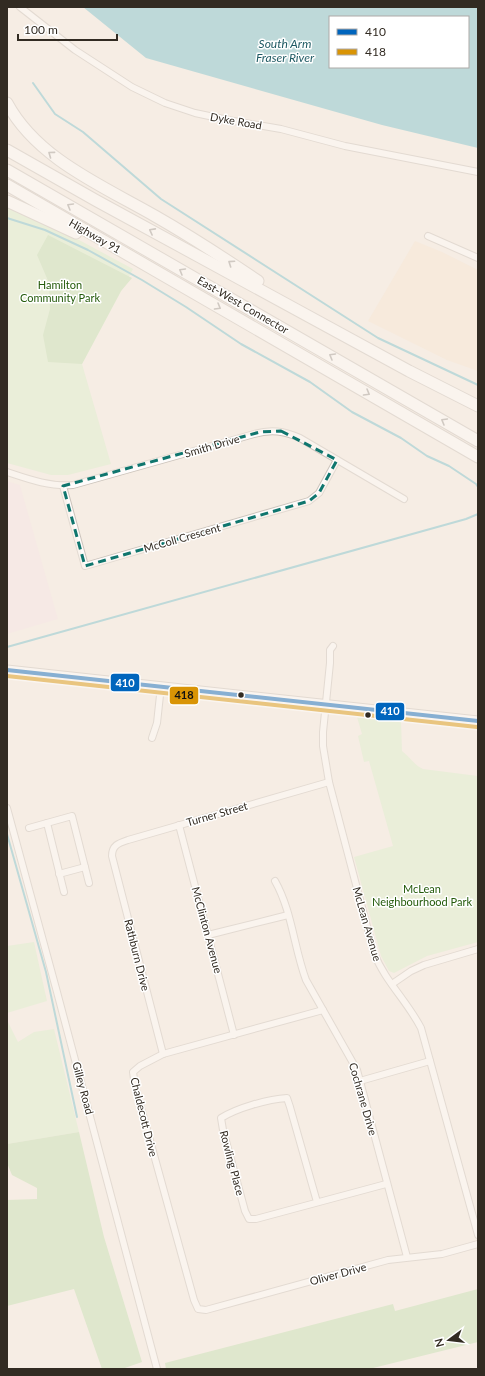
<svg xmlns="http://www.w3.org/2000/svg" width="485" height="1376" font-family="Lato,sans-serif">
<style>
.commercial{fill:#f7e5e6}
.built{fill:#f8e6d3}
.green{fill:#dcefcd}
.forest{fill:#c3e0b1}
.water{fill:#7bc2cc;fill-rule:evenodd}
.lines{fill:none;stroke-linecap:round;stroke-linejoin:round}
.stream{stroke:#7bc2cc;stroke-width:2}
.street-casing{stroke:#ccc4bc;stroke-width:8}
.secondary-casing{stroke:#ccc4bc;stroke-width:11}
.highway-casing{stroke:#ccc4bc;stroke-width:13}
.street{stroke:#fefcfb;stroke-width:6}
.secondary{stroke:#fefcfb;stroke-width:9}
.highway{stroke:#fefcfb;stroke-width:11}
.bus-1-casing{stroke:#fff;stroke-width:7}
.bus-2-casing{stroke:#fff;stroke-width:7}
.bus-1{stroke:#0065bd;stroke-width:4}
.bus-2{stroke:#d99405;stroke-width:4}
.oneway{stroke:#a29e99}
.marked{fill:none;stroke:#0f766e;stroke-width:3;stroke-dasharray:8 5;stroke-linejoin:round}
.bus-dot{fill:#322b22;stroke:#fff;stroke-width:1.5}
.labels{text-anchor:middle;stroke-width:3;stroke-linejoin:round;paint-order:stroke}
.street-label{font-size:11px;fill:#322b22;stroke:#fff}
.park-label{font-size:11px;fill:#235a0a;stroke:#fff}
.water-label{font-size:12px;font-style:italic;fill:#1f5a63;stroke:#fff}
.line-badge{stroke:#fff;stroke-width:1.5}
.badge-label{font-size:11px;text-anchor:middle;font-weight:bold;fill:#fff}
.pale-badge-label{font-size:11px;text-anchor:middle;font-weight:bold;fill:#111}
</style>
<rect width="100%" height="100%" fill="#f6ede4"/>
<polygon class="commercial" points="7,481 20,485 58,619 7,634"/>
<polygon class="built" points="415,241 442,252 478,270 478,371 447,360 368,321"/>
<g class="green">
<polygon points="7,205 53,226 133,269 82,364 111,464 68,475 51,475 7,463"/>
<path d="M357 717 373 719 376 717 401 721 402 751C410 757 414 765 423 769L478 776V942L427 956 394 973 389 971 381 956 354 857 393 846 369 761 364 762 358 736 362 734Z"/>
<polygon points="34,942 47,1001 7,1013 7,946"/>
<polygon points="7,1020 18,1042 34,1032 54,1029 79,1132 7,1144"/>
</g>
<g class="forest">
<polygon points="48,235 132,278 121,291 82,364 48,362 43,335 50,309 49,283 37,255"/>
<polygon points="79,1132 104,1237 142,1362 122,1369 102,1369 74,1289 7,1306 7,1200 37,1199 37,1188 12,1175 7,1163 7,1144"/>
<polygon points="478,1289 478,1342 369,1369 166,1369 165,1363 393,1304 395,1311"/>
</g>
<path class="water" d="M83 7H478V148L382 125 146 58ZM330 17H468V67H330Z"/>
<g class="lines">
<g class="stream">
<polyline points="33,83 55,114 83,132 161,199 378,338 478,385"/>
<polyline points="7,218 45,230 88,250 142,280 186,307 241,344 310,382 352,412 401,438 427,456 449,466 476,484 478,487"/>
<polyline points="7,647 466,519 478,514"/>
<polyline points="7,834 46,972 77,1117"/>
</g>
<g class="street-casing">
<g id="street">
<polyline points="20,7 75,50 132,87 165,103 195,113 228,120 281,129 345,146 478,172"/>
<polyline points="428,236 478,258"/>
<path d="M7 472C28 479 50 487 73 485L254 434C271 429 284 431 300 438L404 499"/>
<polyline points="63,486 85,566 309,501 319,493 337,460"/>
<path d="M333 646 330 650V663L323 732V746L329 782 374 953C385 981 407 1001 421 1028L478 1235"/>
<polyline points="152,738 157,723 161,686"/>
<polyline points="7,808 57,992 157,1369"/>
<polyline points="47,823 64,892"/>
<polyline points="179,825 234,1035"/>
<polyline points="29,828 72,816 89,883"/>
<polyline points="59,874 85,867"/>
<path d="M275 881C292 911 294 948 306 980L357 1070 407 1257"/>
<polyline points="208,935 288,915"/>
<polyline points="392,984 411,971 424,965 478,949"/>
<polyline points="323,1010 163,1054 140,1066 133,1072 135,1086 194,1300 198,1309 206,1310 388,1260 442,1254 478,1244"/>
<path d="M163 1054 112 856C112 845 119 843 128 840L329 782"/>
<polyline points="360,1081 430,1061"/>
<path d="M317 1202 290 1107 287 1098C268 1099 237 1108 221 1118L223 1130 245 1211 249 1219H256L386 1184"/>
</g>
</g>
<g class="secondary-casing">
<polyline id="secondary" points="7,670 478,721"/>
</g>
<g class="highway-casing">
<g id="highway">
<path d="M7 103C37 159 103 186 155 216 190 236 224 258 258 281"/>
<polyline points="7,150 97,201 409,371 478,406"/>
<polyline points="7,170 478,441"/>
<polyline points="7,185 478,457"/>
<polyline points="7,201 76,233"/>
</g>
</g>
<use href="#street" class="street"/>
<use href="#secondary" class="secondary"/>
<use href="#highway" class="highway"/>
<g class="bus-1-casing">
<polyline id="bus-1" points="7,670 478,721"/>
</g>
<g class="bus-2-casing">
<polyline id="bus-2" points="7,676 477,727"/>
</g>
<use href="#bus-1" class="bus-1"/>
<use href="#bus-2" class="bus-2"/>
</g>
<defs><path id="oneway-chevron" d="M-2-3.5L2.5 0L-2 3.5" fill="none" stroke-width="1.6" stroke-linecap="round" stroke-linejoin="round"/></defs>
<g class="oneway">
<use href="#oneway-chevron" transform="translate(51 154) rotate(-144)"/>
<use href="#oneway-chevron" transform="translate(70 206) rotate(-150)"/>
<use href="#oneway-chevron" transform="translate(152 231) rotate(-152)"/>
<use href="#oneway-chevron" transform="translate(231 263) rotate(-146)"/>
<use href="#oneway-chevron" transform="translate(182 271) rotate(-150)"/>
<use href="#oneway-chevron" transform="translate(218 307) rotate(30)"/>
<use href="#oneway-chevron" transform="translate(332 356) rotate(-150)"/>
<use href="#oneway-chevron" transform="translate(367 393) rotate(30)"/>
<use href="#oneway-chevron" transform="translate(444 421) rotate(-150)"/>
</g>
<path d="M0 0H485V1376H0ZM281 431 337 460 319 493 309 501 85 566 63 486 260 432Z" fill="#f6ede4" fill-opacity=".55" fill-rule="evenodd"/>
<path class="marked" d="M281 431 337 460 319 493 309 501 85 566 63 486 260 432Z"/>
<g class="bus-dot">
<circle cx="241" cy="695" r="3.5"/>
<circle cx="368" cy="715" r="3.5"/>
</g>
<g class="labels">
<g class="street-label">
<text transform="translate(236 121) rotate(10)" y="4">Dyke Road</text>
<text transform="translate(95 236) rotate(30)" y="4">Highway 91</text>
<text transform="translate(243 305) rotate(30)" y="4">East-West Connector</text>
<text transform="translate(212 446) rotate(-16)" y="4">Smith Drive</text>
<text transform="translate(182 538) rotate(-16)" y="4">McColl Crescent</text>
<text transform="translate(217 814) rotate(-16)" y="4">Turner Street</text>
<text transform="translate(367 924) rotate(74)" y="4">McLean Avenue</text>
<text transform="translate(207 930) rotate(75)" y="4">McClinton Avenue</text>
<text transform="translate(137 955) rotate(76)" y="4">Rathburn Drive</text>
<text transform="translate(83 1088) rotate(75)" y="4">Gilley Road</text>
<text transform="translate(363 1099) rotate(74)" y="4">Cochrane Drive</text>
<text transform="translate(144 1117) rotate(76)" y="4">Chaldecott Drive</text>
<text transform="translate(232 1163) rotate(75)" y="4">Rowling Place</text>
<text transform="translate(338 1274) rotate(-15)" y="4">Oliver Drive</text>
</g>
<g class="park-label">
<text x="60" y="289">Hamilton<tspan x="60" dy="13">Community Park</tspan></text>
<text x="422" y="893">McLean<tspan x="422" dy="13">Neighbourhood Park</tspan></text>
</g>
<g class="water-label">
<text x="285" y="48">South Arm<tspan x="285" dy="14">Fraser River</tspan></text>
</g>
</g>
<g class="line-badge">
<rect x="110" y="673" width="30" height="19" rx="4" fill="#0065bd"/>
<rect x="169" y="686" width="30" height="19" rx="4" fill="#d99405"/>
<rect x="375" y="702" width="30" height="19" rx="4" fill="#0065bd"/>
</g>
<g class="badge-label">
<text x="125" y="687">410</text>
<text x="390" y="715">410</text>
</g>
<g class="pale-badge-label">
<text x="184" y="699">418</text>
</g>
<rect width="485" height="1376" fill="none" stroke="#322b22" stroke-width="16"/>
<rect x="329" y="16" width="140" height="52" fill="#ffffff" stroke="#adaaa7"/>
<rect x="337" y="29" width="20" height="6" fill="#0065bd" stroke="#adaaa7"/>
<text x="365" y="36" font-size="12" fill="#322b22">410</text>
<rect x="337" y="49" width="20" height="6" fill="#d99405" stroke="#adaaa7"/>
<text x="365" y="56" font-size="12" fill="#322b22">418</text>
<g transform="translate(449 1340) rotate(255)" stroke="#ffffff" stroke-width="3" paint-order="stroke">
<path d="M0-3L7 15L0 10L-7 15Z" fill="#322b22"/>
<text y="-6" font-size="11" font-weight="bold" text-anchor="middle" fill="#322b22">N</text>
</g>
<path d="M18 34v6h99v-6" fill="none" stroke="#322b22" stroke-width="2"/>
<text x="24" y="34" font-size="12" fill="#322b22" stroke="#ffffff" stroke-width="3" paint-order="stroke">100 m</text>
</svg>
